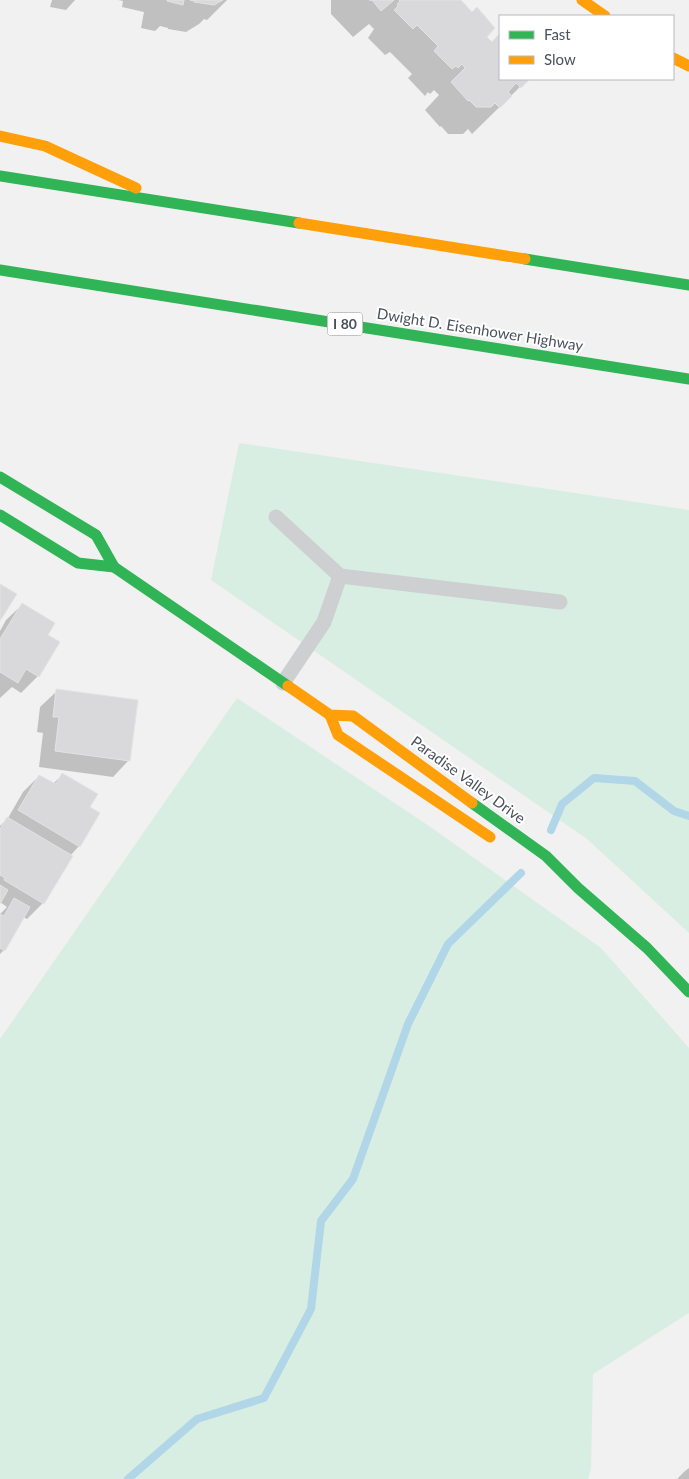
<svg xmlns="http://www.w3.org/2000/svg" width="689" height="1479" font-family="Lato,sans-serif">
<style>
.green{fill:#d8eee3}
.shadow{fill:#0003}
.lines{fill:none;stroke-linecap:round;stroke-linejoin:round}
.stream{stroke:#b0d6e8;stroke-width:8}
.building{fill:#d9d9db;stroke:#e3e3e4}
.lane{stroke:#cdcfd1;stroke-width:15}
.fast{stroke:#30b455;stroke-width:11}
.slow{stroke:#ff9f0a;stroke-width:11}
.labels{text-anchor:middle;stroke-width:4;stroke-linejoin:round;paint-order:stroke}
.shield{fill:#fff;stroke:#80858d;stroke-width:1}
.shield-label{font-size:14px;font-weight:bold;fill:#4a515c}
.street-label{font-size:15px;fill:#4a515c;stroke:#fff}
</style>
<rect width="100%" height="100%" fill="#f1f1f1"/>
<g class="green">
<polygon points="239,443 689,510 689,933 587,839 211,580"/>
<polygon points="237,698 432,828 601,948 689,1048 689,1313 593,1374 591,1469 588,1479 0,1479 0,1039"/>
</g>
<g class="shadow">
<polygon points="50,0 75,0 66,10 50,7 52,0"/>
<polygon points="118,0 227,0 207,20 204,19 199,24 186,32 168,29 168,28 160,26 155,31 141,28 144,12 122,7 123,1"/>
<polygon points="331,0 459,0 491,43 500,34 500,79 528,79 472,134 468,129 463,134 448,134 441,126 440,127 425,110 439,95 434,90 430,94 428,92 425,96 408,78 412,74 390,52 385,55 368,38 374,29 369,24 353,37 331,14"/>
<polygon points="23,604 47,635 59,643 38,676 21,693 12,687 0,698 0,631 6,620"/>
<polygon points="57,691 129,760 113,777 39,767 43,733 37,732 40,707"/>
<polygon points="63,774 88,808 79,846 70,856 43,903 27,919 23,917 4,950 0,954 0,914 7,907 0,902 0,826 8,818 23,792 39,776 53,784"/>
<polygon points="689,1468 689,1479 677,1479 685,1471"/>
</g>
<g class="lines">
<g class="stream">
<polyline points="551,830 562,804 594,778 635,781 674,811 689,816"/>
<polyline points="128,1479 197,1419 264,1398 311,1309 321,1221 353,1179 408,1024 448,944 521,873"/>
</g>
</g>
<g class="building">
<polygon points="167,0 184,0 183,5 167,1"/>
<polygon points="190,0 223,0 214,5 194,2 194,1"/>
<polygon points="369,0 394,0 381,11 372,0"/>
<polygon points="399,0 461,0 472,12 477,7 495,28 487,37 492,42 500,33 500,79 530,79 521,88 516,83 508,92 512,96 500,108 495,103 491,107 476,107 469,100 468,101 451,82 465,68 462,64 458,68 456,66 452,69 434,51 438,46 417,25 413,29 394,10 398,6 397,4 400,2"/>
<polygon points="0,584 17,594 0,621"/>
<polygon points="22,603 55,623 48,635 60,642 39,677 26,669 18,683 0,672 0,639"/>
<polygon points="56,689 138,700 130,761 55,751 59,717 53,717"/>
<polygon points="62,773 98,794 90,807 100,813 80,847 18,810 39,775 56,784"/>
<polygon points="7,817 73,856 44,904 4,880 5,878 0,875 0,829"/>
<polygon points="0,885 8,890 0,904"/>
<polygon points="14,898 30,907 5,951 0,948 0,914 4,916"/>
</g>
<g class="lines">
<g class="lane">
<polyline points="276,517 340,576"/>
<polyline points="283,683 324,622 340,576 560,602"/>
</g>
<g class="fast">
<polyline points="0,176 299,223"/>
<polyline points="525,259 689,285"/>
<polyline points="0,270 689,379"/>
<polyline points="0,477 96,535 114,567 288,686"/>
<polyline points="0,515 78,563 114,567"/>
<polyline points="472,803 546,856 578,888 647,948 689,992"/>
</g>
<g class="slow">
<polyline points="582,0 605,16"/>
<polyline points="673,58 689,66"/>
<polyline points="0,136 45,146 136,188"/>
<polyline points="299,223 525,259"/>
<polyline points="288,686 330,715 353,716 472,803"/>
<polyline points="330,715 338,735 490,837"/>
</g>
</g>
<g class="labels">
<rect class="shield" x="327.5" y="312.5" width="35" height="23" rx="4"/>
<g class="shield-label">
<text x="345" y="329">I 80</text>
</g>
<g class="street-label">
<text transform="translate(480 330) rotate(9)" y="5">Dwight D. Eisenhower Highway</text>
<text transform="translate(468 780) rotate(36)" y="5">Paradise Valley Drive</text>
</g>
</g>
<rect x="499" y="15" width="175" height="65" fill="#ffffff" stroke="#b7b9be"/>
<rect x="509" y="31" width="25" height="8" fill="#30b455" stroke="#b7b9be"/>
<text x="544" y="40" font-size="15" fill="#4a515c">Fast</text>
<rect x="509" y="56" width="25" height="8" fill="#ff9f0a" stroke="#b7b9be"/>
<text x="544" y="65" font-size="15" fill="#4a515c">Slow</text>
</svg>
